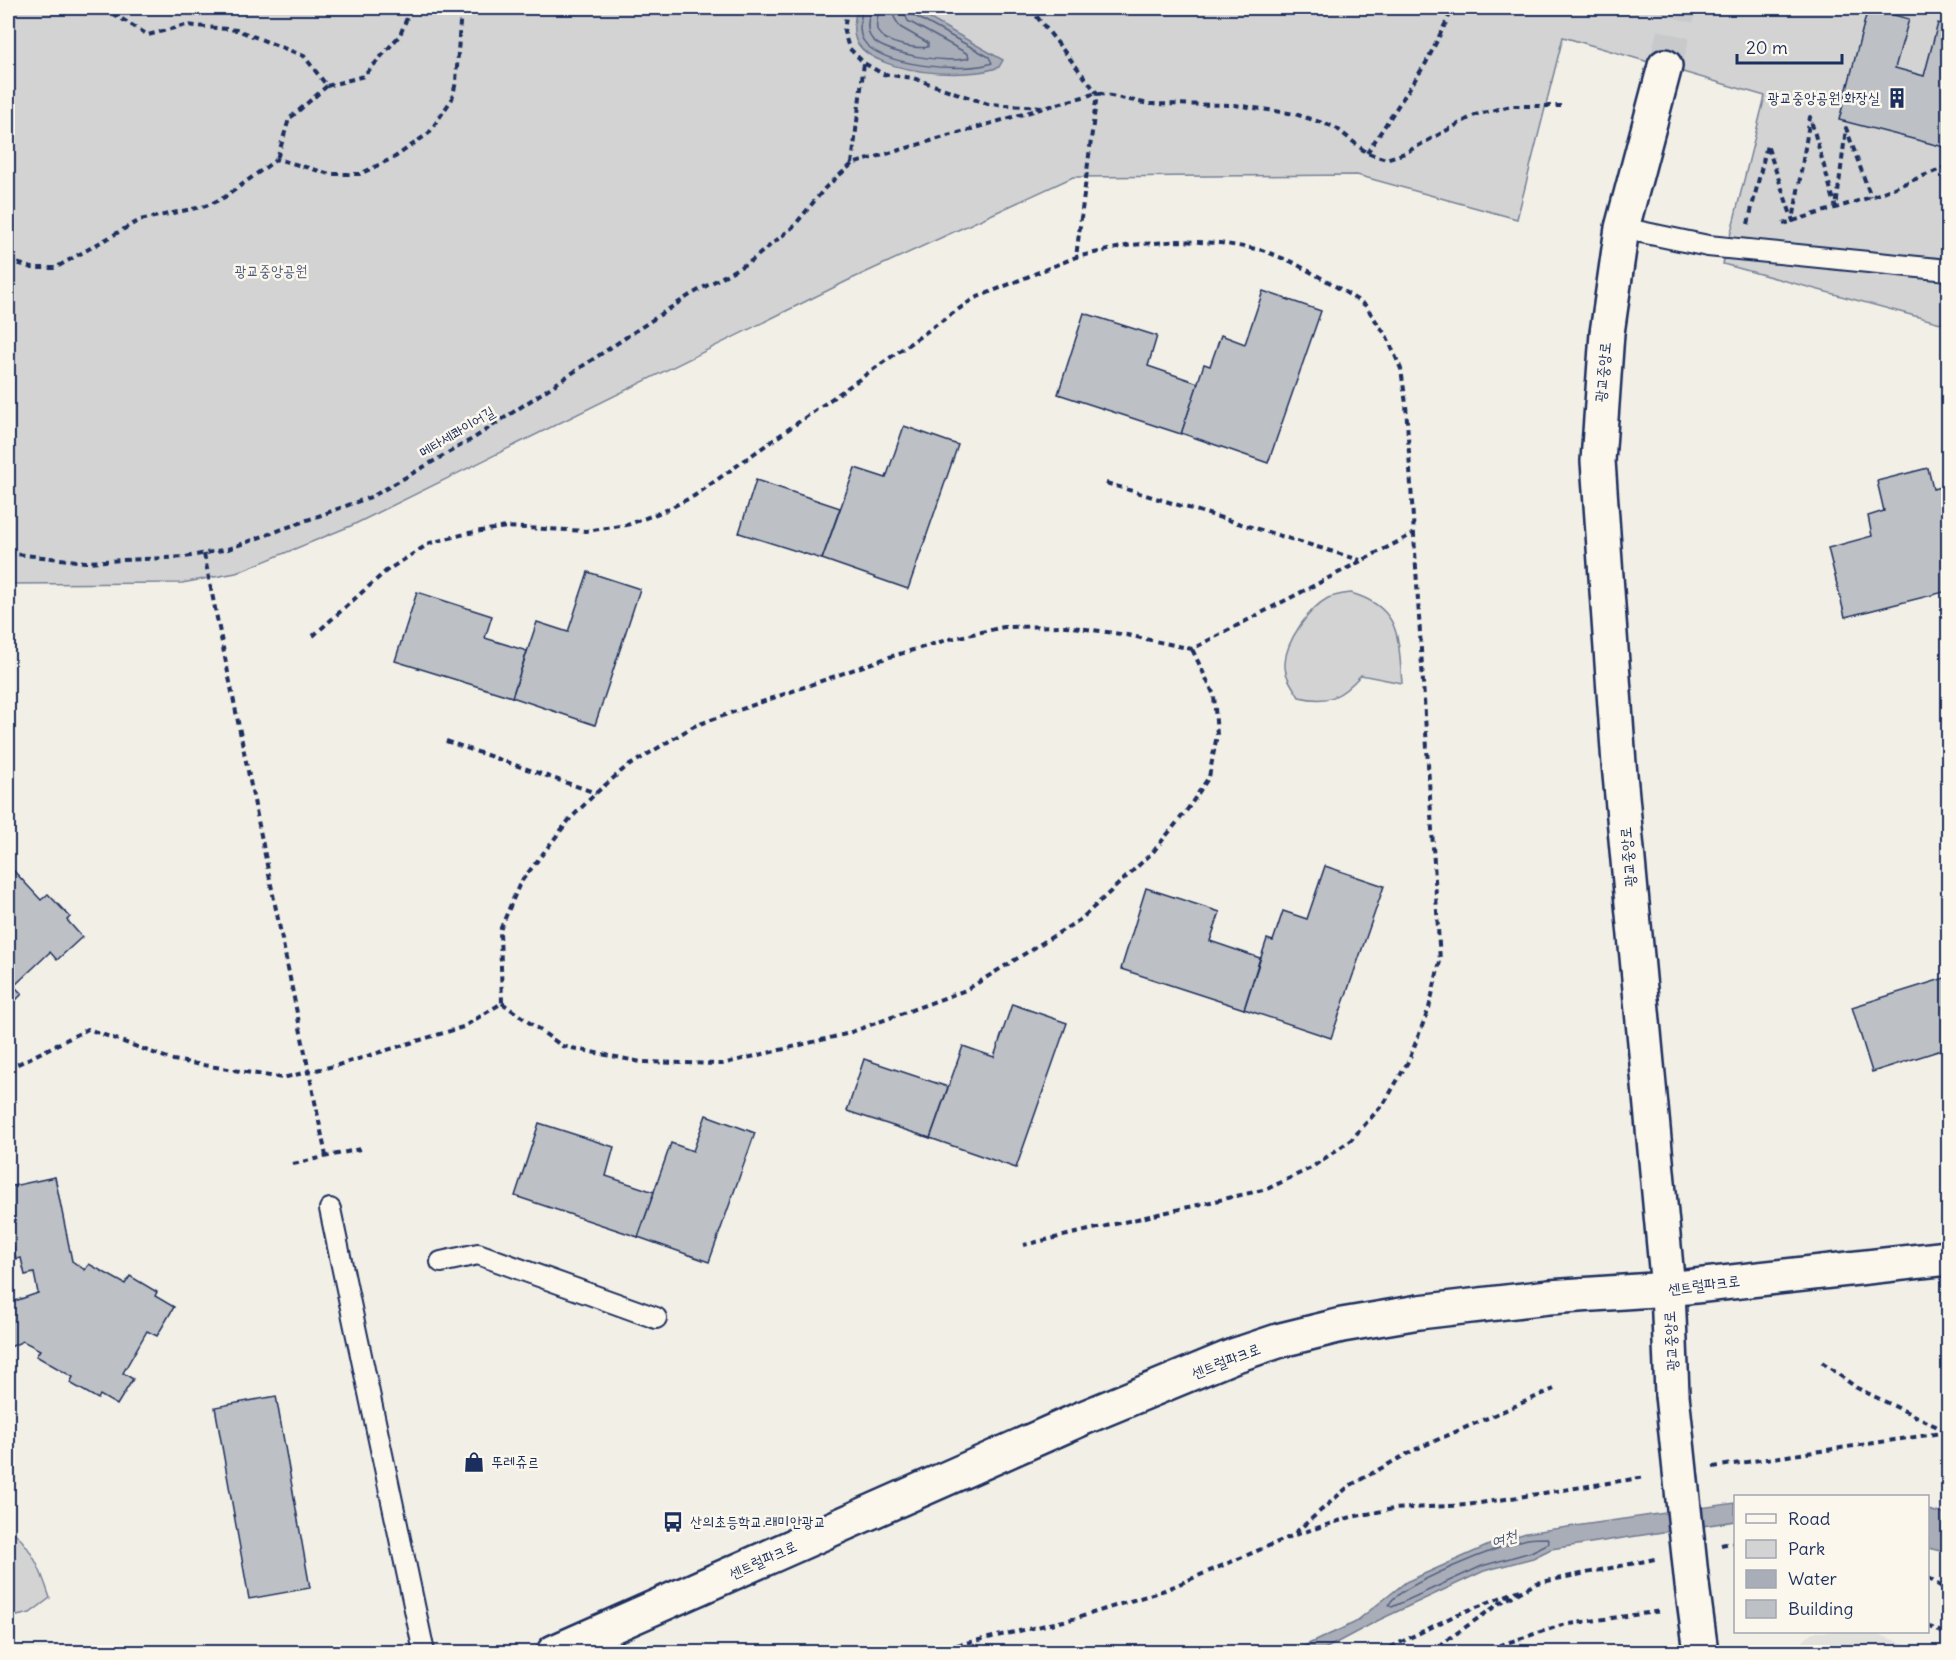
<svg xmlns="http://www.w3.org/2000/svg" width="1956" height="1660" font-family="Delius,'Poor Story',sans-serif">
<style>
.built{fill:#e2e1dc}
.green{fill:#d2d3d2;stroke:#768198;stroke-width:1.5}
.water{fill:#a9adb7;stroke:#707b93;stroke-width:1.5}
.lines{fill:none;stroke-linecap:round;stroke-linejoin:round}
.shore{stroke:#546182;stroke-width:1.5}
.building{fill:#bdc0c4;stroke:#1b2f5e;stroke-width:1.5}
.secondary-tunnel{stroke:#c7c9cb;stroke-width:33;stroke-dasharray:33 16;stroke-linecap:butt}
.lane-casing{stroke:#1b2f5e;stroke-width:24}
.secondary-casing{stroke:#1b2f5e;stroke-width:38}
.path{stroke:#1b2f5e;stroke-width:4;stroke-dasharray:6 4.5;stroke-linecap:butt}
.lane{stroke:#fbf7ec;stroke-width:20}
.secondary{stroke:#fbf7ec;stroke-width:33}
.secondary-bridge-casing{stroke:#1b2f5e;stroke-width:38;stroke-linecap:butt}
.secondary-bridge{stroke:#fbf7ec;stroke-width:33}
.labels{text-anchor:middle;stroke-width:5;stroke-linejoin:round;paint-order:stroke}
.poi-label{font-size:15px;fill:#1b2f5e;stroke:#fbf7ec;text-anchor:start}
.park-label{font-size:15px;fill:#49587b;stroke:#fbf7ec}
.street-label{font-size:15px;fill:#1b2f5e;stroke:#fbf7ec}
.water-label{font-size:16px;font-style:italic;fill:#465579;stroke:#fbf7ec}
</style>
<rect width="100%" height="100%" fill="#f2efe6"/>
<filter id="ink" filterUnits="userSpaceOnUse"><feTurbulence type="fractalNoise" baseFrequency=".0167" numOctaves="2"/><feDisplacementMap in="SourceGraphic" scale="12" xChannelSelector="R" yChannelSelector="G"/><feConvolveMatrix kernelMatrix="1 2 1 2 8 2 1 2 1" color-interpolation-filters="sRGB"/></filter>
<g filter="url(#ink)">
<polygon class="built" points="1813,1632 1870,1632 1928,1652 1798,1652 1797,1647"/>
<g class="green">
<polygon points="8,8 1948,8 1948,325 1723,264 1765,96 1563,37 1517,219 1357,175 1073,177 847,281 353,525 236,573 182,583 8,584"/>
<path d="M1351 593C1402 608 1398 639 1402 683L1361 675C1341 697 1329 704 1299 697 1293 687 1284 676 1285 663 1286 641 1309 608 1328 598 1335 595 1344 594 1351 593Z"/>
<path d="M8 1527C31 1545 41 1570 50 1598L30 1613 8 1618Z"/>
</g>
<g class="water">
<path d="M858 8H911L1003 60 999 67C968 80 878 74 858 44 851 34 854 18 858 8Z"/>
<polygon points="1735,1503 1735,1521 1551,1549 1533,1558 1484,1571 1379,1620 1319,1652 1291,1652 1354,1623 1406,1582 1489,1545 1526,1533"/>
<polygon points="1928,1510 1948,1515 1948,1553 1928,1548"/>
</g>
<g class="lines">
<g class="shore">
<path d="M862 8C862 18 857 30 863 40 878 67 966 73 992 63L989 57 913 15 909 8"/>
<path d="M870 8C870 16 865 27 870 36 880 55 950 64 969 58L968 54 908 21 902 8"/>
<path d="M879 8C879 14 874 25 878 32 885 44 916 49 928 47V43L900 27 894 17 893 8"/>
<path d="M1547 1538 1549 1543 1531 1552 1482 1566 1392 1607 1389 1605C1394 1587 1506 1543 1528 1539 1534 1538 1541 1538 1547 1538Z"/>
</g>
</g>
<g class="building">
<polygon points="1868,8 1909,19 1895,68 1924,76 1938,23 1948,25 1948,148 1839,120"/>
<polygon points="1263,291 1321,311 1268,463 1181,433 1204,364 1210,366 1221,335 1245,344"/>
<polygon points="1084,313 1157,336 1148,366 1198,383 1181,434 1058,394"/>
<polygon points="904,426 958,445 908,589 822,559 855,468 886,478"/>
<polygon points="1928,468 1933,489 1944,486 1948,505 1948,591 1845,617 1828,548 1872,536 1868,516 1884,511 1877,481"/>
<polygon points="756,480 840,508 822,559 739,533"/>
<polygon points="588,572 640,589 595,725 512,697 537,622 568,632"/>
<polygon points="417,592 492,616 485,638 527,651 512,697 395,661"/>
<polygon points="1325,866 1384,886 1331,1038 1244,1009 1267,939 1273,941 1283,911 1307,919"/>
<polygon points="13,870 41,900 48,894 70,917 67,920 82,937 57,960 50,952 14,986 22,994 8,1008 8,875"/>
<polygon points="1146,888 1220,912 1210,941 1260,958 1244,1009 1121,969"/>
<polygon points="1948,977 1948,1048 1872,1072 1852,1007"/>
<polygon points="1012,1004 1067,1023 1016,1168 930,1138 963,1046 994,1057"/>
<polygon points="864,1059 948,1087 930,1138 847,1111"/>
<polygon points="706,1115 755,1133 709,1262 638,1237 671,1143 693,1151"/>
<polygon points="539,1123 614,1147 606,1176 654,1192 638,1237 515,1196"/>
<polygon points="55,1177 72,1261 85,1270 89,1264 125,1284 130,1276 157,1292 155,1296 174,1307 157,1336 147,1331 123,1373 133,1379 117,1405 100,1395 98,1399 70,1383 73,1377 36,1356 40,1350 23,1341 8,1348 8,1299 13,1297 15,1301 38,1293 34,1273 25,1275 21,1258 16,1259 13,1245 11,1246 8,1229 8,1187"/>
<polygon points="276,1396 310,1588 249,1599 215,1407"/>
</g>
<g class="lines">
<polyline class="secondary-tunnel" points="1665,66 1680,8"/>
<g class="lane-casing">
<g id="lane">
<polyline points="1622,228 1708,246 1948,270"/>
<polyline points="330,1209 424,1652"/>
<polyline points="441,1262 478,1254 656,1318"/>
</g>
</g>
<g class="secondary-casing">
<g id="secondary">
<polyline points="1665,66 1622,228 1607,333 1598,461 1619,764 1668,1289 1672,1395"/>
<polyline points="1692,1585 1701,1652"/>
<polyline points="554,1652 1083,1418 1233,1356 1281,1340 1342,1325 1419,1312 1549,1297 1668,1289 1948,1258"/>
</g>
</g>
<g class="path">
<polyline points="104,8 148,35 186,25 237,30 304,56 327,86 289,119 277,159"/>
<polyline points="847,8 844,32 849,48 864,63 883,74 913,78 988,104 1043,107"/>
<polyline points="1030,8 1097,93 1076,257"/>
<polyline points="327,86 364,76 400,35 411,8"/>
<polyline points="1367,153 1426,63 1453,8"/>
<polyline points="852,164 864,63"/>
<polyline points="1748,224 1767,145 1793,221 1810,117 1836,208 1846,128 1871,197"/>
<polyline points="1783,224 1871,197 1948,166"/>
<polyline points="8,260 32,268 55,268 140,220 206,206 225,197 277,159 330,174 360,174 395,157 429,133 452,99 456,82 461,8"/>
<polyline points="1106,483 1360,560"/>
<polyline points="8,553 85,562 185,557 228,549 373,496 474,438 690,295 751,261 794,226 825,188 852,164 1047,107 1097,93 1149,104 1235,105 1295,114 1335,127 1367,153 1386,159 1405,153 1475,115 1511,106 1561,106"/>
<polyline points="204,554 326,1156"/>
<polyline points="313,636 386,571 430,543 469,533 506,527 586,531 627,525 664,511 694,496 973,299 1076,257 1131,245 1179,241 1220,243 1262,250 1292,262 1329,282 1365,305 1387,337 1401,369 1406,404 1440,961 1429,1008 1409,1060 1385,1102 1351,1140 1311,1168 1267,1189 1024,1245"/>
<polyline points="446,741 596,793"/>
<polyline points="502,1003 562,1046 641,1062 722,1064 846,1034 966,990 1081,919 1153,852 1187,810 1209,777 1217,735 1214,695 1192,649"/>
<polyline points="8,1069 88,1029 173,1060 282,1078 338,1065 463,1027 502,1003 500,930 520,883 569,820 596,793 625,768 694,726 886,658 950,639 1004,627 1066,626 1127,635 1192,649 1413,534"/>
<polyline points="293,1164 360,1149"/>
<polyline points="1822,1362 1857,1388 1948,1432"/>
<polyline points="1713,1467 1948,1432"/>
<polyline points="1295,1533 1349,1486 1414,1450 1554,1389"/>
<polyline points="1721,1545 1736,1542"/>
<polyline points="1928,1578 1948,1591"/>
<polyline points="1928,1626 1948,1635"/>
<polyline points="926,1652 1077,1618 1165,1590 1292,1536 1351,1517 1393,1509 1467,1505 1646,1477"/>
<polyline points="1381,1652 1456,1615 1520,1590"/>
<polyline points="1430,1652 1500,1603 1537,1583 1655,1559"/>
<polyline points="1479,1652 1562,1625 1662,1611"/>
</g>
<use href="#lane" class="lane"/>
<use href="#secondary" class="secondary"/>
<g class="secondary-bridge-casing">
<polyline id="secondary-bridge" points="1672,1395 1692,1585"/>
</g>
<use href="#secondary-bridge" class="secondary-bridge"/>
</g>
</g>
<defs>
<g id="building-bare" transform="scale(1.62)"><path d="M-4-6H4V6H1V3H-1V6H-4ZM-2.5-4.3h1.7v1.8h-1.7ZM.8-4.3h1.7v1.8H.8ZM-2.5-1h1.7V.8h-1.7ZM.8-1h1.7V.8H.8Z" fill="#1b2f5e" stroke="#fbf7ec" stroke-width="2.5" paint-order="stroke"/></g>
<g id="shop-bare" transform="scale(1.62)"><path d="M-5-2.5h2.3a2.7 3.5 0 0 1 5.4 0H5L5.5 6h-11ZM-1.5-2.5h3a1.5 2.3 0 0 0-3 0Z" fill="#1b2f5e" stroke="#fbf7ec" stroke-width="2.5" paint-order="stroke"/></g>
<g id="bus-bare" transform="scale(1.62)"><path d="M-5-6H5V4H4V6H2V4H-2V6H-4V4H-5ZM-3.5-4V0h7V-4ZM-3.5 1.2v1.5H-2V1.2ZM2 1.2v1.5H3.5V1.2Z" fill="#1b2f5e" stroke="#fbf7ec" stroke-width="2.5" paint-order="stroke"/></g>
</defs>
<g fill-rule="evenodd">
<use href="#building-bare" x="1897" y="98"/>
<use href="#shop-bare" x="474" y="1462"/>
<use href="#bus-bare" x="673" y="1522"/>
</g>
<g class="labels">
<g class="poi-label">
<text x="1880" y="103" text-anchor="end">광교중앙공원 화장실</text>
<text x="491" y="1467">뚜레쥬르</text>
<text x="690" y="1527">산의초등학교.래미안광교</text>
</g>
<g class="park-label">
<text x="271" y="276">광교중앙공원</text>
</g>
<g class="street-label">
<text transform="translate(1603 372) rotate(-85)" y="5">광교중앙로</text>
<text transform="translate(457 432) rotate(-31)" y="5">메타세콰이어길</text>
<text transform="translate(1628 857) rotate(-95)" y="5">광교중앙로</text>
<text transform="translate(1704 1285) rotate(-7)" y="5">센트럴파크로</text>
<text transform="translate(1671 1341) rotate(-93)" y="5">광교중앙로</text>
<text transform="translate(1226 1361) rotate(-21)" y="5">센트럴파크로</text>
<text transform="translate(763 1560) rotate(-24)" y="5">센트럴파크로</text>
</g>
<g class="water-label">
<text transform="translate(1504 1538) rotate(-15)" y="6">여천</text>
</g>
</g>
<rect width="1956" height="1660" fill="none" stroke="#fbf7ec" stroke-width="30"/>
<rect x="15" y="15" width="1926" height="1630" fill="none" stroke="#1b2f5e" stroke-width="2" filter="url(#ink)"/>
<rect x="1734" y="1495" width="195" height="138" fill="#fbf7ec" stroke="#a1a7b3" stroke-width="1.5"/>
<rect x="1746" y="1514" width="30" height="9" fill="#fbf7ec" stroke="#a1a7b3" stroke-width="1.5"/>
<text x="1788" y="1525" font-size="18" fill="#1b2f5e">Road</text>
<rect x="1746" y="1540" width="30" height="18" fill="#d2d3d2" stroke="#a1a7b3" stroke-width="1.5"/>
<text x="1788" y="1555" font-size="18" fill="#1b2f5e">Park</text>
<rect x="1746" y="1570" width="30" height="18" fill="#a9adb7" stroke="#a1a7b3" stroke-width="1.5"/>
<text x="1788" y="1585" font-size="18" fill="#1b2f5e">Water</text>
<rect x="1746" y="1600" width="30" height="18" fill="#bdc0c4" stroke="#a1a7b3" stroke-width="1.5"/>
<text x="1788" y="1615" font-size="18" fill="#1b2f5e">Building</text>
<path d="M1737 54v9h105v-9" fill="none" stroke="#1b2f5e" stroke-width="3"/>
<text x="1746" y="54" font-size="18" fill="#1b2f5e" stroke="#fbf7ec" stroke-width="4.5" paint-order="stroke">20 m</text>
</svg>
